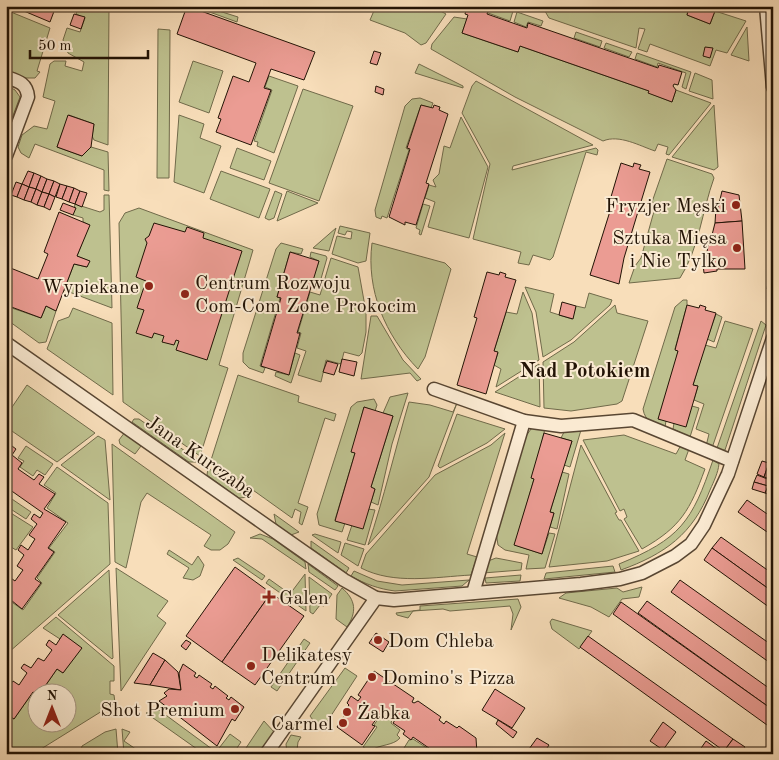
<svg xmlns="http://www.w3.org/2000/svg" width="779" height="760" font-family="'Old Standard TT',serif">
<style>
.green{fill:#bec18f;stroke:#706a4a}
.building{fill:#eb9c93;stroke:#221305}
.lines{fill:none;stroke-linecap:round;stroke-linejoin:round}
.street-casing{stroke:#584632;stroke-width:15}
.street{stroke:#faead2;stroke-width:12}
.poi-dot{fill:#8f2418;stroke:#faead2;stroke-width:2}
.labels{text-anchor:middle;stroke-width:4;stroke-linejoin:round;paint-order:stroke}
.poi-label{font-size:20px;fill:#221305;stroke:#faead2;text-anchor:start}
.street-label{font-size:20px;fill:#221305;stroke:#faead2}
.neighbourhood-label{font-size:21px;font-weight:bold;fill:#221305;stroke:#faead2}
</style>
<rect width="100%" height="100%" fill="#f8deba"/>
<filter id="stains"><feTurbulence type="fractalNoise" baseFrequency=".004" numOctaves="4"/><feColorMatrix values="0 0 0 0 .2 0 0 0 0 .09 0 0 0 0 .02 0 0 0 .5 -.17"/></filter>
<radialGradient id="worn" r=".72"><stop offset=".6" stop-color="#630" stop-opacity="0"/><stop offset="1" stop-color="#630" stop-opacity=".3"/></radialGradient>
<g class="green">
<polygon points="74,6 109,6 108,145 94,140 92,136 94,124 69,115 57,147 82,156 91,147 108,152 109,191 104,190 104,170 35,144 29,158 21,153 18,147 22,135 34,126 47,129 55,101 43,97 50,64 54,61 66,61 65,66 82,71 84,62 68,53 63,40 67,28 80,32 85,18 76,14 77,11 73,9"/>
<polygon points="193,6 203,6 238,17 237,22"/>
<polygon points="376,6 431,6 446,14 426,43 421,45 405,33 370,20"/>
<polygon points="488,6 500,6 513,11 510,21 488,13 490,7"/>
<polygon points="542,6 675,6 688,11 687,15 710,24 715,11 746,21 727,53 716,50 710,66 650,44 647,52 638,49 645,29 639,28 636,48 549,18"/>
<polygon points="6,10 50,28 37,71 40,72 35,78 26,78 6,71"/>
<polygon points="517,12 543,21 541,26 528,22 526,27 514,22"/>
<path d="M454 17 467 19 462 33 518 52 520 46 649 91V93L672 102 676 90 711 103 669 155 666 154 668 147 658 144 655 151C640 146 619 134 603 141L515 97 431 49 432 44Z"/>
<polygon points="747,27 749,61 731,55"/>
<polygon points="158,29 170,30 169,178 157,178"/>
<polygon points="576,32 602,41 600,47 574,38"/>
<polygon points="606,43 632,52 629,57 604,48"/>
<polygon points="637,53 691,72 686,89 682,87 686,73 658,63 657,67 635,59"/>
<polygon points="193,61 223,71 209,113 179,102"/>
<polygon points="419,64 463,86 463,88 415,73"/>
<polygon points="695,73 712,80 713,99 689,91"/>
<polygon points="269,76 298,86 274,153 257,146 258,142 254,141 272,90 265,87"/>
<polygon points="476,81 593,145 513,166 512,170 596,148 598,150 597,155 586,152 553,257 550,260 533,255 529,265 518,263 521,252 473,239 490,164 462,113 472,86"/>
<polygon points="6,85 15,90 20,97 6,134"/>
<polygon points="303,89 353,106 319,201 269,183"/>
<polygon points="420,98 433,103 431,108 421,105 406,148 409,150 387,218 382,216 381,219 376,217 375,210 405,106 412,99"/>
<polygon points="714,105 718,167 714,170 672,157"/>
<polygon points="179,115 204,124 200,138 221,146 204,193 174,182"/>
<polygon points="461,117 488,167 469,238 428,227 435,202 425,198 429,185 436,187 433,180 439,174 444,146 450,148"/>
<polygon points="237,148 271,161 264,180 230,168"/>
<path d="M667 159 712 174 714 178C702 211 699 249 680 278L629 283 635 266 641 258 656 204 652 202Z"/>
<polygon points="221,171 270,189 259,218 210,199"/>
<polygon points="275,191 282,194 274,218 269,220 265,218"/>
<polygon points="287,191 318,203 277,221"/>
<polygon points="104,195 109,195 112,308 64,290 74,264 87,267 89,261 77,256 89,225 83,222 83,218 73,215 75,204 100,212 104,210"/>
<polygon points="423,204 430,206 421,235 419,234 420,230 416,228"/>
<polygon points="139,208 253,250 219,365 228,368 200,456 123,402 119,223 125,213"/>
<polygon points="340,226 370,233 366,261 358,263 332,254 337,236 351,239 352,232 347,231 345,235 338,233"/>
<polygon points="336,228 329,251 313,248"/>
<polygon points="772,239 773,291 772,291 767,289 770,267 768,240"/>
<polygon points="281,243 303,249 301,254 290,252 277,297 280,298 260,366 265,368 263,373 249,368 243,362 243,353 276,249"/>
<path d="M372 243 445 263 451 269 425 357 418 369C385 335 366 290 372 243Z"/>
<polygon points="311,252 326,256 327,258 318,289 310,287 319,261 310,257"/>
<polygon points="331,258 358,267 366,312 366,332 362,353 359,356 344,352 341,364 326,360 321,382 298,375 306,351 297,348 301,333 298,332 310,292 320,295"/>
<polygon points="525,287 554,294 550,312 572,319 576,306 585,308 589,293 612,300 610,305 571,340 543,357 536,312"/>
<polygon points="523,292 532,313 539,360 496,387 501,369 494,365 498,353 494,351 506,312 517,314"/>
<path d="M683 300H687V305L675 349 678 351 665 427C654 423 645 422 643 409L675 307Z"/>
<polygon points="615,305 617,313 648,321 622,401 617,404 571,411 544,408 543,362 574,342"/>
<polygon points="6,306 41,318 46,306 56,311 46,342 39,343 6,319"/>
<polygon points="73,308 112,323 113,395 47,349 58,321 69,317"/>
<polygon points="716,314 722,317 714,342 707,339"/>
<polygon points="371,316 377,316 403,360 421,379 417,381 410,373 361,379"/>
<polygon points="725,321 753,329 712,448 706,446 709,434 696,429 704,404 694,400 698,386 693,385 705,345 716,348"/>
<polygon points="761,321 766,325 725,450 716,451"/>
<polygon points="295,353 300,355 291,383 275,376 276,372 289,375"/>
<polygon points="539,364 540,407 495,392"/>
<polygon points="238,375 299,396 298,402 336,414 334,421 325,418 298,503 308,507 302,525 299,523 301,512 295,509 292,518 211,460"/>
<polygon points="27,385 95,433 57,462 6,427 6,416"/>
<polygon points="408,393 392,444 378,505 371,502 375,489 371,487 393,416 383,413 390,397"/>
<polygon points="374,399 377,405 375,411 364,407 352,452 355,453 335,520 345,523 342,532 319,525 317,514 351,407 357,402"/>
<path d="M409 402 430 405 453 412 457 403 429 477 368 545C384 498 395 450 409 402Z"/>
<polygon points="692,406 699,408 690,437 673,429 674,423"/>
<polygon points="457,414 505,429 487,443 440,468 438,466"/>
<polygon points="134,419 139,419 198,460 197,462 189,462 132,422"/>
<polygon points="538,426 545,428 534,479 515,545 542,554 549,533 555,534 545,568 526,569 529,555 505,550 498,545 496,532 526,436 531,429"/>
<polygon points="581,430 570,467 564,465 572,441 561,438 564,432"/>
<polygon points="125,432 141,446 135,454 120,444 119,440"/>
<path d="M505 433 467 554 477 557 471 575C435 577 394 585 361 568L366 554 435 475 491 445Z"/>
<path d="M624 435 676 454 681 445 689 449 685 460 705 469C690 510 681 527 642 549L624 519 627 517 624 509 620 511 583 440Z"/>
<polygon points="98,436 105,440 110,500 61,465"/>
<polygon points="112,444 235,532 228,544 220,550 211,550 204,546 211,535 147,493 141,502 126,568 115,562"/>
<polygon points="581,445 617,512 615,513 619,520 621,520 639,551 607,561 549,567"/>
<polygon points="26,446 53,464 45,475 37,470 33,476 20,467 24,461 18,458"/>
<path d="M713 460 719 464C718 473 714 481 710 490 693 534 665 554 621 570L619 564C680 539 692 522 713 460Z"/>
<polygon points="57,467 108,503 110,564 9,652 6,650 6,598 23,610 42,583 37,578 55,552 49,548 68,523 47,508 56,493 44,485"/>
<polygon points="208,468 250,497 239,498 207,475"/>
<polygon points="562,472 569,474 557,529 550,527 554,513 550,512"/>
<polygon points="6,495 31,512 26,519 6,506"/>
<polygon points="368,509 375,510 365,545 347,540 352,525"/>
<polygon points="6,510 33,527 16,550 6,544"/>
<polygon points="274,514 299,532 291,535 276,524"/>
<polygon points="260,534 273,539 305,562 306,569 262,539 250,538"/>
<polygon points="315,534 341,542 338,553 312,535"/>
<polygon points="311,541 349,568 346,573 311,548"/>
<polygon points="345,543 364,549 358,566 341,555"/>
<polygon points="169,550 192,565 198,556 204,565 200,576 193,580 183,578 189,568 167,554"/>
<polygon points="238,558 265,576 262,580 233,560"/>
<polygon points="496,558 522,563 521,570 483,573 488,561"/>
<polygon points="308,564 338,586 335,590 309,572"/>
<polygon points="613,566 615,572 544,579 546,573"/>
<polygon points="116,568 168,601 157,616 166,623 121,691"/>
<polygon points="109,570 113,658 112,659 58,615"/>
<path d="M354 571 377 581 402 585 469 580 462 586 395 591C379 589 365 584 351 576Z"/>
<polygon points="305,574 306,611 266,583 269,579 290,594"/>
<polygon points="521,575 520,581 486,583 485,578"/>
<polygon points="309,577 332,594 324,606 320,605 313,614 310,612"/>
<polygon points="642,587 639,597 622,599 609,617 591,607 559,598 566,593 617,588 623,592"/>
<path d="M342 588C356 600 357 612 347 627L336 619 337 595Z"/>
<polygon points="518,599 521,607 511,630 513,614 510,606 450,611 443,609 413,611 408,618 397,615 396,613 420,610 420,606"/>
<polygon points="56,617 114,666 114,681 110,681 110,694 114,695 115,703 33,754 6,754 6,714 14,719 33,692 37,695 38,722 68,722 68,692 41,692 57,669 63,673 81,648 63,635 60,639 43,628"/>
<polygon points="552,619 592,631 579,649 552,629 550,622"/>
<polygon points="304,639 310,643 277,691 271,687"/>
<polygon points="345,668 357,676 321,731 310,716"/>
<polygon points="159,710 216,752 230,734 241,742 233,754 204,754 146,713"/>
<path d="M382 713 392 720 391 723 400 730 397 735 400 738C393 746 380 744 370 751L363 747 377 727 374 725Z"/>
<polygon points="264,721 274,732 258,754 242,754"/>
<polygon points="116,729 118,754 80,754 82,746 105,732"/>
<polygon points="122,729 130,732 124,741 143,754 133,754 130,751 124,754"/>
<polygon points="291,735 301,737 298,742 297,750 301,754 287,754 286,744"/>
<path d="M413 739 427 748C418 755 412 755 404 748L409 740Z"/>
</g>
<g class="building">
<polygon points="12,6 56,6 50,22"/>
<polygon points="187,6 315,52 304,80 271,69 264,88 271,90 251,145 216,132 221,119 218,118 233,76 249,82 256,63 177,34"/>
<polygon points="467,6 485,6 489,8 487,14 527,28 528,23 658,68 659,65 682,72 678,85 674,84 673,86 676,90 672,102 648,93 649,91 520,46 518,52 462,33 468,15 465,14"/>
<polygon points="675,6 713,6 711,10 715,11 710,24 687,15 688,11"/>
<polygon points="74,14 85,17 81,29 70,25"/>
<polygon points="705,47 713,48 710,58 703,56"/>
<polygon points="374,51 381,53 377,65 370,63"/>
<polygon points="376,86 384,89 383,95 375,92"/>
<polygon points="421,105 433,108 434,105 440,107 439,110 448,114 426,183 429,184 416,225 405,222 405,225 389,217 410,149 407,148"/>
<polygon points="68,115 94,124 91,147 82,156 57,147"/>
<polygon points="621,163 633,167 634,163 641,165 639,169 650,172 624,258 619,284 590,275 611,208 608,207"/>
<polygon points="28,171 34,173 29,187 22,184"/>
<polygon points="34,173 41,176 36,189 29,187"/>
<polygon points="41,176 47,179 42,192 36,189"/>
<polygon points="47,179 54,181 49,194 42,192"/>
<polygon points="54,181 60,184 55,197 49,194"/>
<polygon points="16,182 22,184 17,197 11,195"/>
<polygon points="22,184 29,187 24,200 17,197"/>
<polygon points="60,184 67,186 62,199 56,197"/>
<polygon points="67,186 74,188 69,202 62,199"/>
<polygon points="29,187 36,189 31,202 24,200"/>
<polygon points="74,188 80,191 75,204 69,202"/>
<polygon points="36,189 42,192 37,205 31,202"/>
<polygon points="80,191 87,193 82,207 75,204"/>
<polygon points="722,191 739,195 742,221 715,223 716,208 718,208"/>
<polygon points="42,192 49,194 44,207 37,205"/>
<polygon points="49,194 55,197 50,210 44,207"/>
<polygon points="63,203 76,208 73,215 60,210"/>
<polygon points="59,212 90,225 77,256 90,261 87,267 74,264 56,311 46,306 41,318 6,305 6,272 8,267 38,279 48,254 44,252"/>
<polygon points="742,221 745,269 717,269 717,271 704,273 703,264 705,264 709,240 711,239 715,223"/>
<polygon points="154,223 185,232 187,227 204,233 203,238 242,251 207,360 176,350 179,341 176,340 174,345 162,342 164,336 154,333 152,338 136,333 144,310 137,308 146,281 136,277 147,243 145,239 149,236"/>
<polygon points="290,252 319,261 297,333 300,333 289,375 261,366 281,298 277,297"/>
<polygon points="487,272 499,275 500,272 506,274 505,277 516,280 494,351 498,352 486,394 457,385 477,318 474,317"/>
<polygon points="562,302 576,306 573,319 559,315"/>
<polygon points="687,305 699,308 700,305 706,307 705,310 716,313 693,385 698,386 686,427 658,419 678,351 675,350"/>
<polygon points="342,359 357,362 354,376 339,372"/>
<polygon points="327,361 338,364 334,375 323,372"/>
<polygon points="364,407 393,416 371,487 375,489 363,529 335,521 355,453 351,452"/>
<polygon points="544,433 572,441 550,512 554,513 542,554 514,545 534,479 531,478"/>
<polygon points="12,446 16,449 12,455 22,463 18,469 34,480 39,474 44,477 39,484 55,494 44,509 66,522 48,548 54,552 35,579 41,583 22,609 6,596 6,590 10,585 6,582 6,578 8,576 15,581 23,570 17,566 24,555 18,550 21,545 28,550 35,539 29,535 37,524 31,519 34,514 40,518 43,513 6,487 10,481 6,479 6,452"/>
<polygon points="762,461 769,463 764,477 757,474"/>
<polygon points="769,463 773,464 771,479 764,477"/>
<polygon points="757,475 770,480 768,486 754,482"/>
<polygon points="770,480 773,481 772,496 765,493"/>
<polygon points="754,482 768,486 765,493 752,489"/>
<polygon points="747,500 773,518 773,536 738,512"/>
<polygon points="721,537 773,574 773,592 712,548"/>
<polygon points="712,548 773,592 773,610 704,560"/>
<polygon points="235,567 271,593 222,662 186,636"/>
<polygon points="680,580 773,646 773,665 671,592"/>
<polygon points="271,593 304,616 255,685 222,662"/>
<polygon points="647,601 773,691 773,710 638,613"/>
<polygon points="621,602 773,710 773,717 767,725 613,614"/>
<polygon points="376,633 389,642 383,652 369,643"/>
<polygon points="63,634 82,648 63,673 57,669 41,692 38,692 38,695 33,692 14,719 6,714 6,691 13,681 19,685 27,673 21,668 24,664 31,668 38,658 44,661 52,650 46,645 49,640 56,645"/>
<polygon points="588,636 733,739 724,751 580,647"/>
<polygon points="186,640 191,643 186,650 181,646"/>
<polygon points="153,653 165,660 150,685 134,683"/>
<polygon points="165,660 178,672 181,690 150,685"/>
<polygon points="183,664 196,673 194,676 197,678 199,675 212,684 210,687 213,689 215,686 228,696 226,698 229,700 231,697 244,707 235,721 232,719 217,746 159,701 167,696 164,693 169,689 181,690 179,673"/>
<polygon points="374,671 414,698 412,702 414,703 418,701 441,717 439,720 444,724 446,721 457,728 459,726 476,738 477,754 442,754 437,751 436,753 413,737 411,740 403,734 405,731 393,723 395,720 382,711 372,725 375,726 362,745 337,727 344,716 342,714 349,705 347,703 351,696 358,701 361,697 358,695"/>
<polygon points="495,689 525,708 512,728 482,710"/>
<polygon points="498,720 517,732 513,738 496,724"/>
<polygon points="663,722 676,732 663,750 650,741"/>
<polygon points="537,738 549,745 545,751 549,754 535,754 529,749"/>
<polygon points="733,739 745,747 740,754 729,754 724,751"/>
<polygon points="706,741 717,749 713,754 697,754"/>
</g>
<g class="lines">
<g class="street-casing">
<g id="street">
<polyline points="766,6 773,87"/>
<path d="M6 77C18 81 27 83 28 97L6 156"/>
<polyline points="6,343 344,580 376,598"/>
<polyline points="434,389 524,421 561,426 633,420 732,461"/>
<polyline points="473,593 524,421"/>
<polyline points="266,754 376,598 394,600 581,584 620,579 642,573 675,556 691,544 704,525 728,474 773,338"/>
</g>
</g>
<use href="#street" class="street"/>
</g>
<g class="poi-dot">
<circle cx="736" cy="205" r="5"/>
<circle cx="737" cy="248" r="5"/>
<circle cx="149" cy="286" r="5"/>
<circle cx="185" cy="294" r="5"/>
<path d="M266.5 589.5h5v5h5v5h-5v5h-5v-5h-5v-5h5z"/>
<circle cx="378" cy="640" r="5"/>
<circle cx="251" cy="666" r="5"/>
<circle cx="372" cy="677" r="5"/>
<circle cx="235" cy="709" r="5"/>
<circle cx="347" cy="712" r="5"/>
<circle cx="343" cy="723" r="5"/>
</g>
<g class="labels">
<g class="poi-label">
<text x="726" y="212" text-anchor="end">Fryzjer Męski</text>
<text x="727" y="244" text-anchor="end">Sztuka Mięsa<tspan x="727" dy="23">i Nie Tylko</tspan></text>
<text x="195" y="289">Centrum Rozwoju<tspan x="195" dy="23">Com-Com Zone Prokocim</tspan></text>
<text x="139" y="293" text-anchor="end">Wypiekane</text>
<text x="279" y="604">Galen</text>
<text x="388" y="647">Dom Chleba</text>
<text x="261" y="661">Delikatesy<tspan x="261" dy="23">Centrum</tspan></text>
<text x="382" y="684">Domino's Pizza</text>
<text x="225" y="716" text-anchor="end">Shot Premium</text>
<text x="357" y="719">Żabka</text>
<text x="333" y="730" text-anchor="end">Carmel</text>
</g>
<g class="street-label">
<text transform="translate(201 456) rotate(35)" y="7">Jana Kurczaba</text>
</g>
<g class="neighbourhood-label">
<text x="585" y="377">Nad Potokiem</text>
</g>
</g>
<rect width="779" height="760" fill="none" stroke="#f8deba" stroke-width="25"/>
<rect x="8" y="8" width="764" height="745" fill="none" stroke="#221305" stroke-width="2.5"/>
<rect x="12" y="12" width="754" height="735" fill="none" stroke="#221305"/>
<g transform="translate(52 708)"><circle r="24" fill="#faead2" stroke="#a49480"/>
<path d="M0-4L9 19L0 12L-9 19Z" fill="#8f2418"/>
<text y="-8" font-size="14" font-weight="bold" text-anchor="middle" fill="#221305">N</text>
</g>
<path d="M30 50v8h118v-8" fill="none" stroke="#221305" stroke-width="2.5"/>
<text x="38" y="50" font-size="15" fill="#221305" stroke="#faead2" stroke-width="4" paint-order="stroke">50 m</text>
<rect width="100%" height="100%" filter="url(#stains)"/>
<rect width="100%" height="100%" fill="url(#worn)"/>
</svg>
